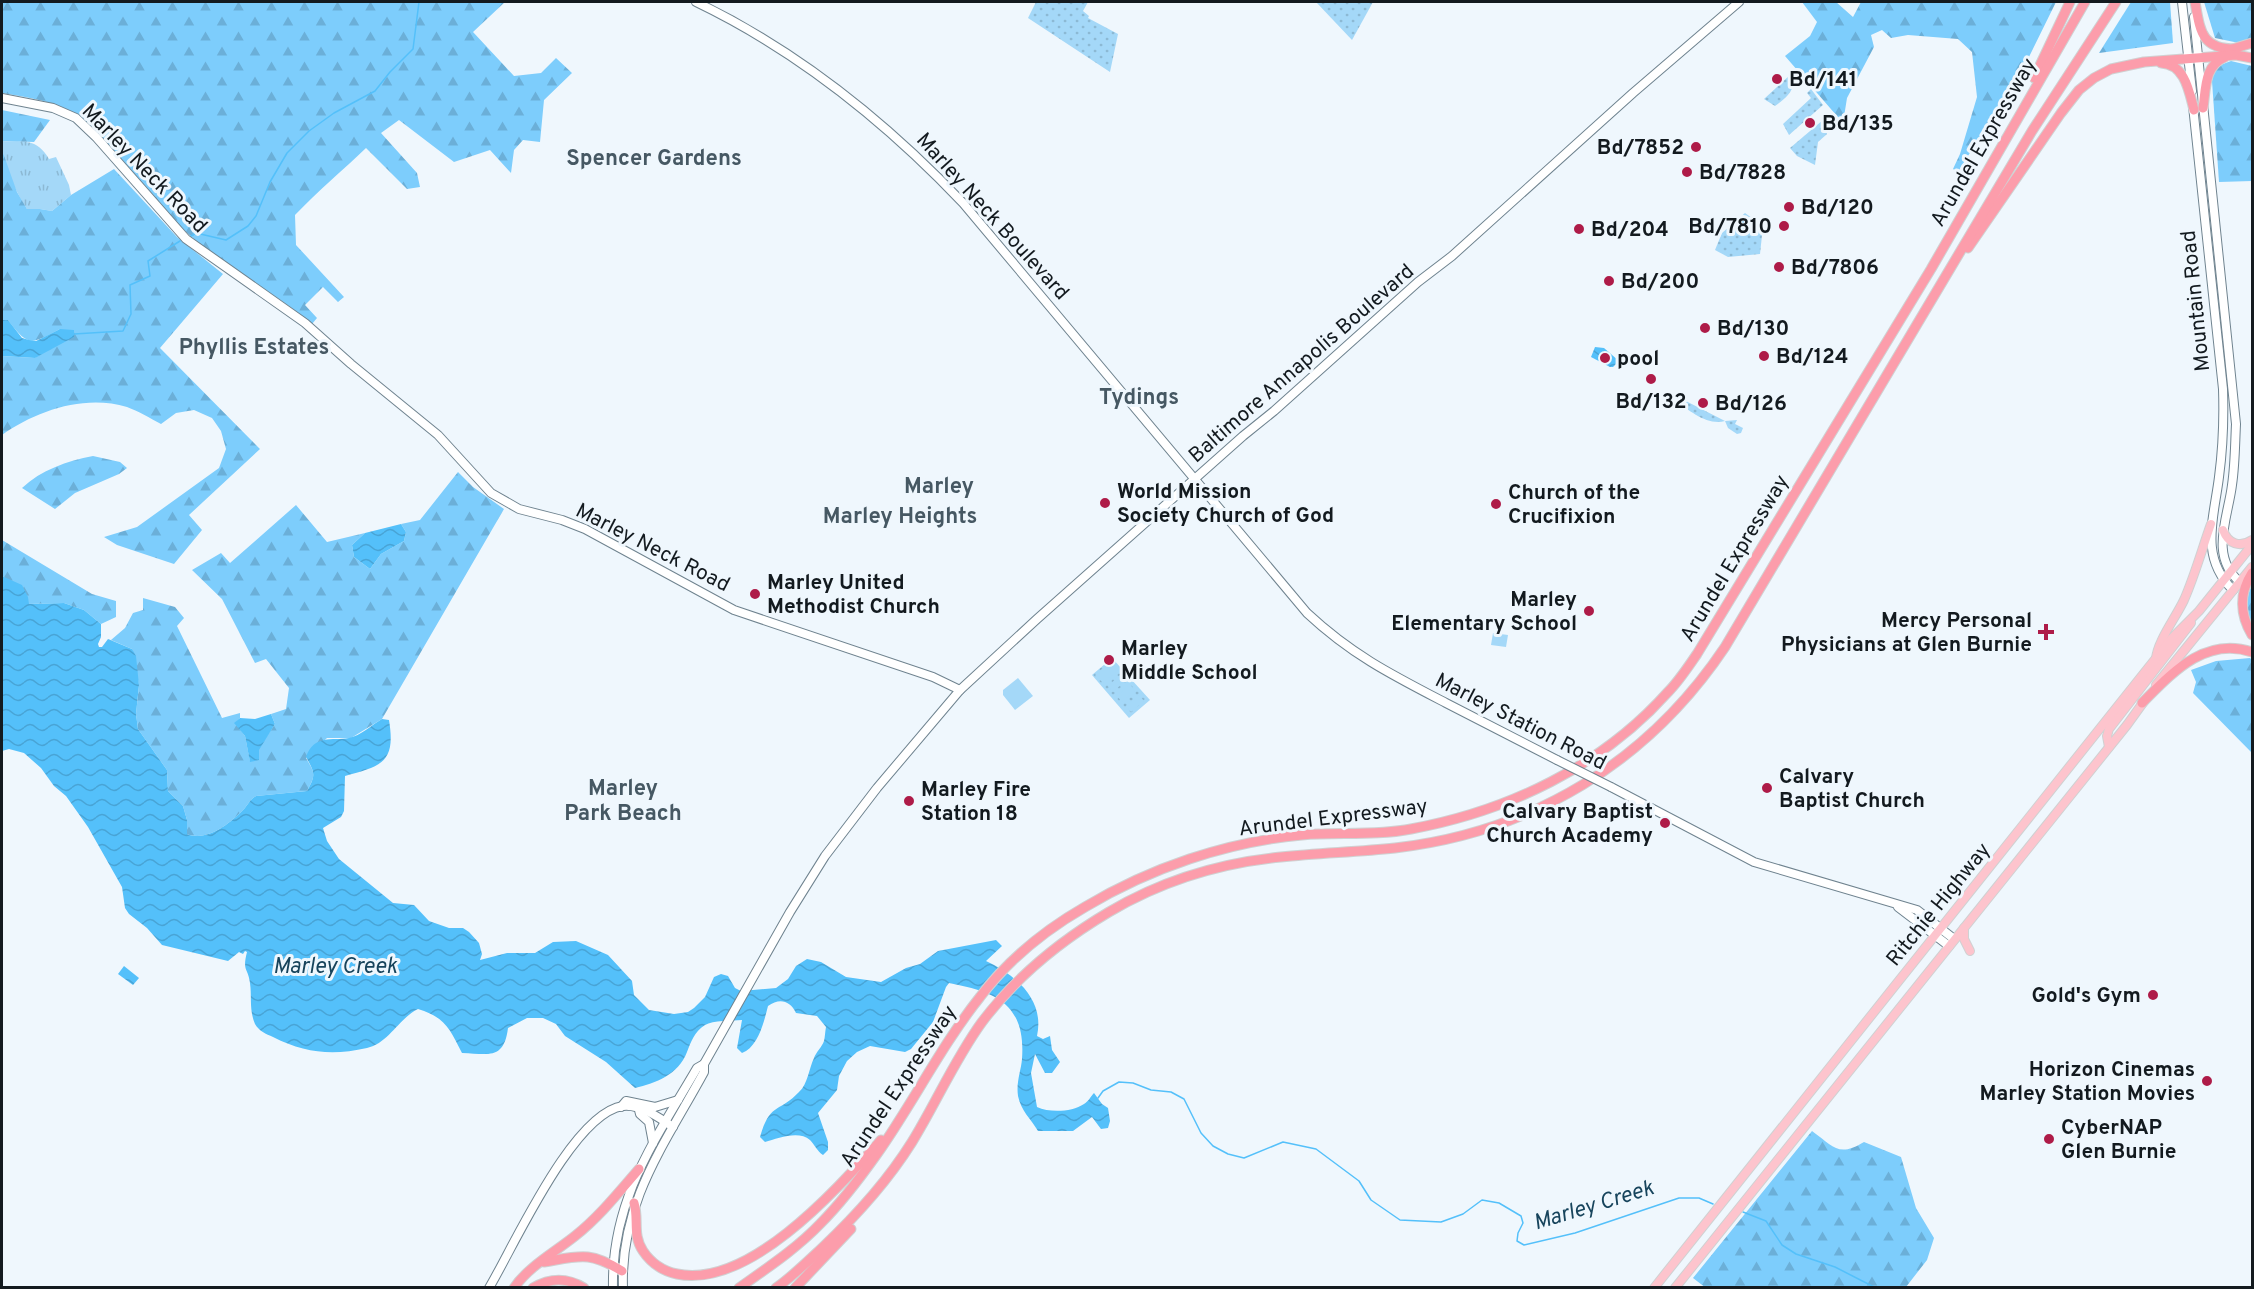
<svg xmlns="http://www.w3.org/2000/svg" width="2254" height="1289" font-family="Overpass,sans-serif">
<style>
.grass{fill:url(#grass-tufts)}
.forest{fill:url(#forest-firs)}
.park{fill:url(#park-dots)}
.garden{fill:#a4d8f8}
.water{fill:url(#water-waves)}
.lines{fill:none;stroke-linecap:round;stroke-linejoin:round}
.stream{stroke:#54c0fa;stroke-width:1.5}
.secondary-casing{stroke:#6f838f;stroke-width:10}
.primary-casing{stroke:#d0d1d2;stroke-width:10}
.highway-casing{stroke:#d0d1d2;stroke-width:11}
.secondary{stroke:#fff;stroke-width:8}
.primary{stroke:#fdc4cd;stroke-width:8}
.highway{stroke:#fc9dab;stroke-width:9}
.secondary-bridge-casing{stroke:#6f838f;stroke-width:10;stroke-linecap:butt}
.secondary-bridge{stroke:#fff;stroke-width:8}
.poi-dot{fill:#ae1b48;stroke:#eff7fd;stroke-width:2}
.labels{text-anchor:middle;stroke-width:6;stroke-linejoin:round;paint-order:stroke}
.poi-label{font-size:21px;font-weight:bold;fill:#131a1f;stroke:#eff7fd;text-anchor:start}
.street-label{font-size:21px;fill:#131a1f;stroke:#eff7fd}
.neighbourhood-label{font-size:22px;font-weight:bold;fill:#465863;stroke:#eff7fd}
.water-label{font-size:22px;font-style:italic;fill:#17445c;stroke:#eff7fd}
</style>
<defs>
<pattern id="grass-tufts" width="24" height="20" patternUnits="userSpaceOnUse" patternTransform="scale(1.5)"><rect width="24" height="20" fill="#a4d8f8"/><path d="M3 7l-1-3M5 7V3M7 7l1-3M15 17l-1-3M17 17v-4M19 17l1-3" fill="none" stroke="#8cb9d4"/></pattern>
<pattern id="forest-firs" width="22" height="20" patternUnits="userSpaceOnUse" patternTransform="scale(1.5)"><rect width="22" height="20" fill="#7dcdfc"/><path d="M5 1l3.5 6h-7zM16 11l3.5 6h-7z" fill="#6bafd8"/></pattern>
<pattern id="park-dots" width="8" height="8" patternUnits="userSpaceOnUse" patternTransform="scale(1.5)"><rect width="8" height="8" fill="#a4d8f8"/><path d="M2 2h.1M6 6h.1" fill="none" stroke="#8cb9d4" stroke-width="1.8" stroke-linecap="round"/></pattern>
<pattern id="water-waves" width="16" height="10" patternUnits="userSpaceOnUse" patternTransform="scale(1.5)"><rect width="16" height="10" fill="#54c0fa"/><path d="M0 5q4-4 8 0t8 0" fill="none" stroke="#48a4d6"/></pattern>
</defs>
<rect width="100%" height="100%" fill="#eff7fd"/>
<path class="grass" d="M2 141C24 142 37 138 49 159L56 157 69 185 71 195 52 211 40 209H27C15 190 2 164 2 141Z"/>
<g class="forest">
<path d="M2 2H505L473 32 514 76 541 73 556 58 572 73 544 100 540 142 523 140 514 150 511 173 490 150 454 162 399 120 381 133 417 173 420 187 407 189 366 148C343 170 318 191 295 215L296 245 344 297 338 302 323 287 305 305 317 318 312 324C271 289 221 266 182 228 146 193 116 151 80 116 55 101 30 98 2 93Z"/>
<polygon points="1802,2 1836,2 1853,17 1861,2 2056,2 2026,63 1958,172 1953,169 1960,154 1977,97 1972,52 1958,39 1908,35 1891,38 1882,30 1871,35 1874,47 1847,98 1843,123 1785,56 1810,36 1817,22"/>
<polygon points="2131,2 2170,2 2173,43 2099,53"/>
<polygon points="2204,2 2252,2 2252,38 2239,43 2215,38"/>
<polygon points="2231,61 2252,66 2252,181 2219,182 2212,81 2215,67"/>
<polygon points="2,110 50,120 34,142 2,141"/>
<path d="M2 150 17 192 27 209H40L52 211 71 195 114 169 177 237 223 274 160 348 260 449 189 515 202 530 174 564 117 545 104 537 137 527 219 468 226 449 221 431 212 418 194 410 176 413 161 424C150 418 138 411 127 407 84 394 36 411 2 435V356L35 358 60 329C31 344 29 348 8 320H2Z"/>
<path d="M93 456 120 462 127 468 119 474 75 493 55 509 22 488C41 470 67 461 93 456Z"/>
<path d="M458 472 473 487 504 509 382 719 351 738H327L306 758C315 773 316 775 307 791L256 796C249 800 248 805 243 810 229 824 207 842 187 834V820L183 806 168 791 167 770 138 729 136 714 139 685 132 649 111 640 125 628 133 613 143 610V598L175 607 184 618 177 626 222 718 240 713V718L235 723 245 736 250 761 275 724 271 714 286 709 289 688 266 659 255 663 222 599 192 570 221 553 230 563 296 505 327 542 365 533 352 545 354 557 370 569 381 554 404 541 406 532 401 524 420 520Z"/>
<polygon points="2,540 92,594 116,601 116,617 101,624 84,610 64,603 28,604 4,577 2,576"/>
<path d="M2252 585V625C2246 610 2245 599 2252 585Z"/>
<polygon points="2250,658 2252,660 2252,753 2193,693 2196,682 2191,670 2216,661"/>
<path d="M1812 1131C1833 1146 1838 1158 1864 1142L1901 1157 1916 1208 1934 1238 1927 1260 1906 1287 1706 1288 1693 1278Z"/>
</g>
<g class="park">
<polygon points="1036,2 1088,2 1083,11 1089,16 1088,18 1118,34 1110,72 1028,18"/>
<polygon points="1316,2 1373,2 1352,40"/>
<path d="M1790 75C1799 88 1785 99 1775 106L1764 99Z"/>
<polygon points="1811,89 1823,105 1789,135 1783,124 1811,98 1807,93"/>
<polygon points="1823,120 1827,134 1818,142 1815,165 1797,156 1790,148"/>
<polygon points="1745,213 1763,226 1760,254 1728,257 1715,250 1722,233"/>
<path d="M1676 396 1725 421 1737 420 1735 424 1743 428 1741 433 1737 434 1728 428 1725 421C1708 426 1689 411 1677 401Z"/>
<polygon points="1112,658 1150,700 1129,718 1092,675"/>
</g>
<g class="garden">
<polygon points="1493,633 1508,635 1506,647 1491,645"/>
<polygon points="1111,661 1118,670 1103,683 1095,675"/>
<polygon points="1121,674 1126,680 1113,692 1108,686"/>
<polygon points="1018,678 1033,696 1015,710 1003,695 1003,690"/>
<polygon points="1130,684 1135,691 1122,702 1117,696"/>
<polygon points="1139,695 1144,701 1131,712 1126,706"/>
</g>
<g class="water">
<polygon points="2,320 8,320 22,338 29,340 36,341 60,329 74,330 74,337 35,358 2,356"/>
<polygon points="1595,347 1604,348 1619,361 1613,367 1610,367 1591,357"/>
<polygon points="401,524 406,532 404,541 381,554 370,569 354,557 352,545 365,533"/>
<path d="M2 576 22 585 28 597 29 604 64 603 84 610 101 624V637L98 644 99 647H102L108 639 132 649 136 656 139 685 136 714 138 729 167 770 168 791 183 806 187 820V834C207 842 229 824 243 810 248 805 249 800 256 796L307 791C316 775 315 773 306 757 314 734 332 741 349 738 360 736 373 724 382 719L389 720C396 762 382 766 345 776L344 811 341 817 323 828 327 841 339 859 393 903 414 905 429 921 449 928H463L469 932 479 943 482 954 480 960 507 953H535L553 942 576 941 608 955 632 981 634 995 649 1010 674 1014 688 1012 694 1008 705 997 714 977 721 974 728 976 735 988 741 991 776 988 788 979 796 966 807 959 821 962 846 977 881 982 906 968 920 964 938 951 996 940 1002 946 986 961C1016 975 1045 1000 1037 1036L1043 1039 1050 1036 1052 1050 1060 1062 1052 1073H1045L1035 1054 1031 1073 1037 1107C1050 1113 1072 1112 1084 1104 1088 1102 1091 1096 1094 1093L1102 1104 1108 1108 1110 1121 1108 1128 1101 1129 1092 1117 1073 1131H1038C1031 1119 1021 1111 1018 1096 1016 1082 1021 1071 1022 1059 1026 1004 996 992 949 983L946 987 933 1022 911 1049 905 1052 870 1046 857 1052 847 1061 839 1076 837 1090 818 1113 828 1142V1150L823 1155C817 1151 815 1145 810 1140 799 1130 778 1138 765 1142L760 1137C770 1102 779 1113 799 1092 808 1084 809 1068 814 1058 816 1052 822 1047 824 1041 825 1037 825 1032 826 1027L817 1016 796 1013C790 1000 779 998 768 1006 764 1022 758 1047 742 1053L737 1048 742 1020C732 1021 713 1020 705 1025 694 1032 691 1042 687 1052 678 1075 656 1083 635 1088L606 1062 565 1036 556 1024 543 1018H527L508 1028C504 1060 489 1054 462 1053 449 1028 446 1018 418 1009 399 1018 389 1043 367 1048 332 1056 305 1053 273 1037 266 1034 259 1031 255 1024 249 1010 252 997 250 983 248 967 242 972 247 952L245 951 243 954 239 952 228 961 162 945 147 928 129 914 125 908 122 887 88 827 66 796 54 786 41 768 24 753 9 749 2 751Z"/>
<polygon points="271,714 275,724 259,750 259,760 250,762 245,736 234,723 240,718 255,719"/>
<polygon points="124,966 139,978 133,985 118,974"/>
</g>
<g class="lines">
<g class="stream">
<polyline points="191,236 196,233 226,240 248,226 256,216 270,182 287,153 309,131 334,113 375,91 390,72 413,49 419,2"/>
<polyline points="74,334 123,331 131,314 130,285 150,276 148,261 180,241"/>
<polyline points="1098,1098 1103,1091 1119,1082 1133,1083 1151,1090 1171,1092 1184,1099 1201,1133 1213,1146 1228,1154 1244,1158 1283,1142 1316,1149 1359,1181 1371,1200 1400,1220 1441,1222 1463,1214 1482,1200 1499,1203 1521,1216 1523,1223 1518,1233 1517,1241 1524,1245 1575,1233 1679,1198 1699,1198 1713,1204"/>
<polyline points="1743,1212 1766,1221 1782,1245 1796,1254 1835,1267 1876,1288"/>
</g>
<g class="secondary-casing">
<g id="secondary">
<path d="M696 2C798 51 885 121 963 203L1307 613C1352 655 1392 675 1446 703 1483 722 1520 741 1557 760"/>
<polyline points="2182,2 2192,91"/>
<path d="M2194 17 2236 424C2235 444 2235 465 2232 485 2228 518 2209 556 2240 582"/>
<polyline points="2,98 53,108 76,118 96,137 186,239 305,323 351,364 438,435 491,493 519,509 562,520 585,529 734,610 933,677 960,690"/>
<path d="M2193 106 2223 389C2224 419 2223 447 2219 477 2214 518 2199 557 2233 590"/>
<polyline points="1611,787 1754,862 1917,910 1954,939"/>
<polyline points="1898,907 1949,946"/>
<polyline points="621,1107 626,1101 655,1107 678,1100"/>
<polyline points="639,1110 640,1114 649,1122 653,1143"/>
<path d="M489 1288C514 1246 573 1113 623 1106 640 1104 660 1118 673 1127"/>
<path d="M613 1288C611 1200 655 1140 697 1068L704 1064"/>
<path d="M623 1288C620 1202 665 1144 704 1072V1064L790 912 825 856 877 788 960 690 1037 619 1243 436 1274 411 1418 282 1452 256 1633 93 1739 2"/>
</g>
</g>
<g class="primary-casing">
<g id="primary">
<path d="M2223 530C2228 544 2240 548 2252 540"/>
<path d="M2156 659C2157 642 2176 617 2184 600 2195 575 2202 549 2211 524"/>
<polyline points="2156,685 2252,567"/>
<polyline points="2109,747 2107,736 2109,729 2191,623"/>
<polyline points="1964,928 1964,939 1970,951"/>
<polyline points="1654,1288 2172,638 2199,611 2252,545"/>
<polyline points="1675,1288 2127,725 2145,700"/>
</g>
</g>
<g class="highway-casing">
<g id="highway">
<path d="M2195 2C2200 30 2201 49 2235 49"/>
<polyline points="2229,50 2252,43"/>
<path d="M2161 63C2185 64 2189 91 2194 110"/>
<polyline points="2034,78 2070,2"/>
<path d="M2203 108C2206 88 2204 66 2225 57"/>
<polyline points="1968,248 2061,113 2079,90 2094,78 2111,69 2144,62 2236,55 2252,58"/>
<path d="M2252 573C2239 593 2240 615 2252 635"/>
<path d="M2142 703C2172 673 2205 636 2252 652"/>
<path d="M634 1203C639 1219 632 1235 643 1251 651 1263 663 1271 677 1274 749 1289 837 1189 881 1140"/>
<path d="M544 1262C580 1256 589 1251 622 1271"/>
<path d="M514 1288C528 1267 555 1252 575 1236 599 1217 619 1192 639 1169"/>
<path d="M533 1288C550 1278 566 1277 584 1288"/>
<path d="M739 1288C767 1268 796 1249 820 1224 841 1203 860 1178 877 1154 913 1103 941 1046 980 997 1008 960 1045 930 1085 907 1150 868 1226 842 1302 835 1338 832 1376 836 1411 829 1508 811 1601 767 1668 692 1679 681 1688 667 1697 654L1931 269 2085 2"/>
<path d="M776 1288C793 1276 807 1262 822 1248 856 1216 887 1182 912 1142 936 1103 955 1059 982 1022 1016 977 1060 941 1109 912 1161 881 1220 863 1281 857 1319 853 1357 852 1395 848 1533 832 1648 762 1725 647L2032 131 2116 2"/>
<polyline points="795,1288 851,1229"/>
</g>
</g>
<use href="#secondary" class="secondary"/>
<use href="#primary" class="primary"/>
<use href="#highway" class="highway"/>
<g class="secondary-bridge-casing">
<polyline id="secondary-bridge" points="1557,760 1611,787"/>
</g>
<use href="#secondary-bridge" class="secondary-bridge"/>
</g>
<g class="poi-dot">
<circle cx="1777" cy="79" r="6"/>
<circle cx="1810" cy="123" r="6"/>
<circle cx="1696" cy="147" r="6"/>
<circle cx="1687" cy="172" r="6"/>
<circle cx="1789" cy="207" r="6"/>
<circle cx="1784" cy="226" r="6"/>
<circle cx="1579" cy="229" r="6"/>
<circle cx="1779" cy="267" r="6"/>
<circle cx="1609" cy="281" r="6"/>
<circle cx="1705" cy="328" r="6"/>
<circle cx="1764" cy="356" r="6"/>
<circle cx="1605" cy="358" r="6"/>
<circle cx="1651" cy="379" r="6"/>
<circle cx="1703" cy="403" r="6"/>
<circle cx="1105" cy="503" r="6"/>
<circle cx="1496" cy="504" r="6"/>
<circle cx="755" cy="594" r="6"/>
<circle cx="1589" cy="611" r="6"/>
<path d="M2043 623h6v6h6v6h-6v6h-6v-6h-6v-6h6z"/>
<circle cx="1109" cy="660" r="6"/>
<circle cx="1767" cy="788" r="6"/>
<circle cx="909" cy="801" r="6"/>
<circle cx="1665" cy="823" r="6"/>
<circle cx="2153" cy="995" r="6"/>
<circle cx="2207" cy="1081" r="6"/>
<circle cx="2049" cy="1139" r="6"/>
</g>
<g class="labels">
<g class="poi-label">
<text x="1789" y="86">Bd/141</text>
<text x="1822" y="130">Bd/135</text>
<text x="1684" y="154" text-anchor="end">Bd/7852</text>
<text x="1699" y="179">Bd/7828</text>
<text x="1801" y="214">Bd/120</text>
<text x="1772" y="233" text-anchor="end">Bd/7810</text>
<text x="1591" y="236">Bd/204</text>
<text x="1791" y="274">Bd/7806</text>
<text x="1621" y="288">Bd/200</text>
<text x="1717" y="335">Bd/130</text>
<text x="1776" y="363">Bd/124</text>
<text x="1617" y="365">pool</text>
<text x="1651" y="408" text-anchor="middle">Bd/132</text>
<text x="1715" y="410">Bd/126</text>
<text x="1117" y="498">World Mission<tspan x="1117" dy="24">Society Church of God</tspan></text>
<text x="1508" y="499">Church of the<tspan x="1508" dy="24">Crucifixion</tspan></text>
<text x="767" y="589">Marley United<tspan x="767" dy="24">Methodist Church</tspan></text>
<text x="1577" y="606" text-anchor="end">Marley<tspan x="1577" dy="24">Elementary School</tspan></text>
<text x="2032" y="627" text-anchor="end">Mercy Personal<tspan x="2032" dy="24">Physicians at Glen Burnie</tspan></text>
<text x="1121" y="655">Marley<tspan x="1121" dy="24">Middle School</tspan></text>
<text x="1779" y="783">Calvary<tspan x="1779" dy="24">Baptist Church</tspan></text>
<text x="921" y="796">Marley Fire<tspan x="921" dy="24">Station 18</tspan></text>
<text x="1653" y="818" text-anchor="end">Calvary Baptist<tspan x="1653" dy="24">Church Academy</tspan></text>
<text x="2141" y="1002" text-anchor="end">Gold's Gym</text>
<text x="2195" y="1076" text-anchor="end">Horizon Cinemas<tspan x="2195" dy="24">Marley Station Movies</tspan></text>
<text x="2061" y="1134">CyberNAP<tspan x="2061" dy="24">Glen Burnie</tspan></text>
</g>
<g class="street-label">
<text transform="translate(1983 142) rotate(-60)" y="7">Arundel Expressway</text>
<text transform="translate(145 168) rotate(46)" y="7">Marley Neck Road</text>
<text transform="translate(993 216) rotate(48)" y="7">Marley Neck Boulevard</text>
<text transform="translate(2195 301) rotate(-96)" y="7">Mountain Road</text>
<text transform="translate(1301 363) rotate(-41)" y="7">Baltimore Annapolis Boulevard</text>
<text transform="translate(653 547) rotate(27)" y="7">Marley Neck Road</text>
<text transform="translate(1734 558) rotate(-59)" y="7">Arundel Expressway</text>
<text transform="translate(1521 721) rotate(27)" y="7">Marley Station Road</text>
<text transform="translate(1333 817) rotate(-7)" y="7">Arundel Expressway</text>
<text transform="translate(1938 904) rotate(-51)" y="7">Ritchie Highway</text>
<text transform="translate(898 1086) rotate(-56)" y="7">Arundel Expressway</text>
</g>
<g class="neighbourhood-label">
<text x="654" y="165">Spencer Gardens</text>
<text x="254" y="354">Phyllis Estates</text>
<text x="1139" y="404">Tydings</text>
<text x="939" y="493">Marley</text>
<text x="900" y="523">Marley Heights</text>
<text x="623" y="795">Marley<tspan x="623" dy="25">Park Beach</tspan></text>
</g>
<g class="water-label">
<text x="335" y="973">Marley Creek</text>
<text transform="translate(1593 1204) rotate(-17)" y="8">Marley Creek</text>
</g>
</g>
<rect width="2254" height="1289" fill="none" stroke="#131a1f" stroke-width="6"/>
</svg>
